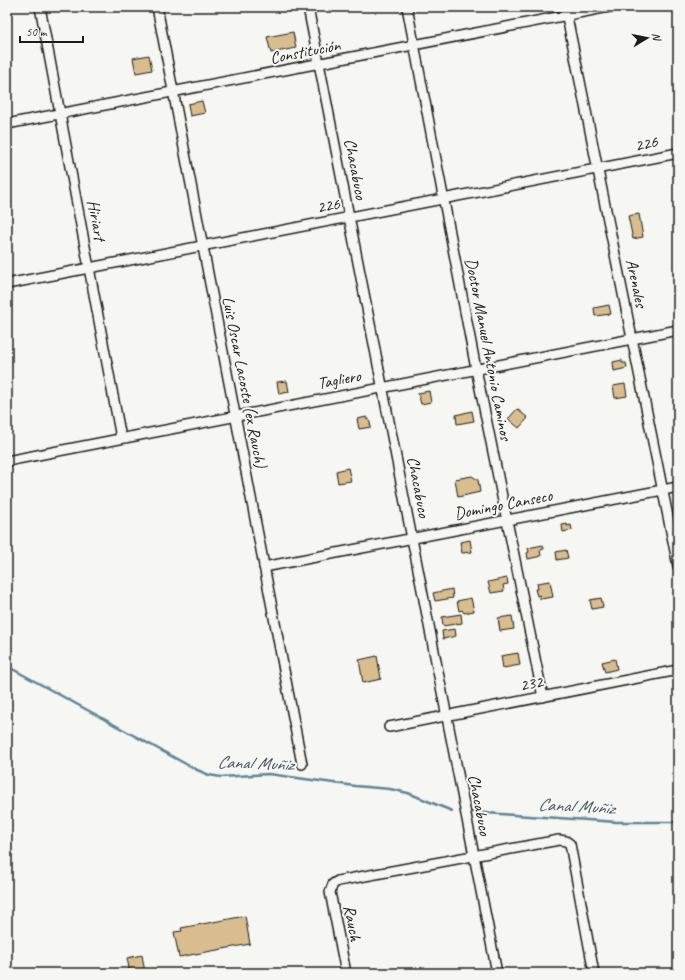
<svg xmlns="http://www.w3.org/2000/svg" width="685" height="980" font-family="Caveat,sans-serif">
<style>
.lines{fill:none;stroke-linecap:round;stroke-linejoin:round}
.stream{stroke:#5e8498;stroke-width:2.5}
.building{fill:#d9bd8e;stroke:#1c1c1c}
.street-casing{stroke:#1c1c1c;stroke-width:12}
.street{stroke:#f6f6f2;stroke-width:9}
.labels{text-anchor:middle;stroke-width:4;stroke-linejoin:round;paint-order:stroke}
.street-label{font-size:17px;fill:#1c1c1c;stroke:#f6f6f2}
.water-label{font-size:18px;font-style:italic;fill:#425964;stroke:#f6f6f2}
</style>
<rect width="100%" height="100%" fill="#f6f6f2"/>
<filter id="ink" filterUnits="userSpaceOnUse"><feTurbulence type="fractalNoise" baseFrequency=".025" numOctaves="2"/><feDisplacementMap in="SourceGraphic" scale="8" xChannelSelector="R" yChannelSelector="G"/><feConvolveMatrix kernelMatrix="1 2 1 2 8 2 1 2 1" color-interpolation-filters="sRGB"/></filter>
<g filter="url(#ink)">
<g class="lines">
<g class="stream">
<polyline points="7,666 195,769 209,775 221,777 269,774 355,786 390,789 408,793 452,811"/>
<polyline points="472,812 617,822 678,822"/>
</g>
</g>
<g class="building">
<polygon points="293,32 296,48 271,53 267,37"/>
<polygon points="149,55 152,70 136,73 133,58"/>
<polygon points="202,101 205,113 190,116 188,104"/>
<polygon points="639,214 643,237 633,239 628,216"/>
<polygon points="609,305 611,314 595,316 594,308"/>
<polygon points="622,360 622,363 626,363 627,368 614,371 613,362"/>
<polygon points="287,381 289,392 279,394 277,382"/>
<polygon points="625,384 627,396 615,398 613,386"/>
<polygon points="429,391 431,402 421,404 418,393"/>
<polygon points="517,409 528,418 519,428 508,419"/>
<polygon points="472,411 474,421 457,424 456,415"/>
<polygon points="367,417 367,420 369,419 371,427 359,429 357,419"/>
<polygon points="348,468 351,481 338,483 336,471"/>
<polygon points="472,476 478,480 480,492 458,497 455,479"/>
<polygon points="567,524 567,526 571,525 572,530 563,532 562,525"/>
<polygon points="470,540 472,552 462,553 460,542"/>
<polygon points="543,545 544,549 540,550 541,556 528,559 527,553 529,552 528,548"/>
<polygon points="566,550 568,558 557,560 556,552"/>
<polygon points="507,578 508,584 503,585 504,591 491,593 488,582"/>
<polygon points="550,581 553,597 540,599 540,595 537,596 535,589 538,589 537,583"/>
<polygon points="452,589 453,598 435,601 433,593"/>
<polygon points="471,598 474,611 464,613 462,610 459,611 457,601"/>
<polygon points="601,598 603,607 592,609 590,600"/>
<polygon points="461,614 462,623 443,626 442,617"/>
<polygon points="512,616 514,629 500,631 498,618"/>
<polygon points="455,629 456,636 443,639 442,631"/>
<polygon points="518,653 520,665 503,668 501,656"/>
<polygon points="377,656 381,679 363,683 359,660"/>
<polygon points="615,659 617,669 605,672 602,662"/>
<polygon points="245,916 250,944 179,957 174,932 182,931 181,928"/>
<polygon points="142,955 145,973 130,973 127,958"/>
</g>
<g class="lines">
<g class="street-casing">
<g id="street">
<polyline points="40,7 121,438"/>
<polyline points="157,7 302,764"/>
<polyline points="308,7 497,973"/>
<polyline points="407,7 476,369 543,697"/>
<polyline points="565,7 678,566"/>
<polyline points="7,124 609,7"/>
<polyline points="7,284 678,153"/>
<polyline points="7,461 678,330"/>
<polyline points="264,567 678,487"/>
<polyline points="389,727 678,670"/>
<polyline points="346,973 330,892 333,884 338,881 559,840 566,841 570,844 594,973"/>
</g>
</g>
<use href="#street" class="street"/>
</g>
</g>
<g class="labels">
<g class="street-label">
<text transform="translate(305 51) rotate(-11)" y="6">Constitución</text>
<text transform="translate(646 143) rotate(-12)" y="6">226</text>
<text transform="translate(356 169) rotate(79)" y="6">Chacabuco</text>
<text transform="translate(328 205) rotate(-11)" y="6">226</text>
<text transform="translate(97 220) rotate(80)" y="6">Hiriart</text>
<text transform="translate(637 283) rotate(78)" y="6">Arenales</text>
<text transform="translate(489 349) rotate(79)" y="6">Doctor Manuel Antonio Caminos</text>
<text transform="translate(339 379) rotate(-11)" y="6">Tagliero</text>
<text transform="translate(245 382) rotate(79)" y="6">Luis Oscar Lacoste (ex Rauch)</text>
<text transform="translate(419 487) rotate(79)" y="6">Chacabuco</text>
<text transform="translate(503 504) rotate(-11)" y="6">Domingo Canseco</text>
<text transform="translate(531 683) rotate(-11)" y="6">232</text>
<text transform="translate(480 805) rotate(79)" y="6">Chacabuco</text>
<text transform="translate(353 923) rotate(79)" y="6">Rauch</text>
</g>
<g class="water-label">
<text transform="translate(255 763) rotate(2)" y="6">Canal Muñiz</text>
<text transform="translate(576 806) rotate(3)" y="6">Canal Muñiz</text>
</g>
</g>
<rect width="685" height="980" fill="none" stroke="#f6f6f2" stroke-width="24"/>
<rect x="12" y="12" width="661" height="956" fill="none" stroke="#1c1c1c" stroke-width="1.5" filter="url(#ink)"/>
<g transform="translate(647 38) rotate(80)" stroke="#f6f6f2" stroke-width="3" paint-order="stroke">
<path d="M0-3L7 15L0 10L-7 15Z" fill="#1c1c1c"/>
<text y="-6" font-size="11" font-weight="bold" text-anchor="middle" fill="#1c1c1c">N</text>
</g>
<path d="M20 36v6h63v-6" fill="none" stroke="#1c1c1c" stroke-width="2"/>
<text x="26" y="36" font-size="12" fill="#1c1c1c" stroke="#f6f6f2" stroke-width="3" paint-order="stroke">50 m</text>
</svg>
